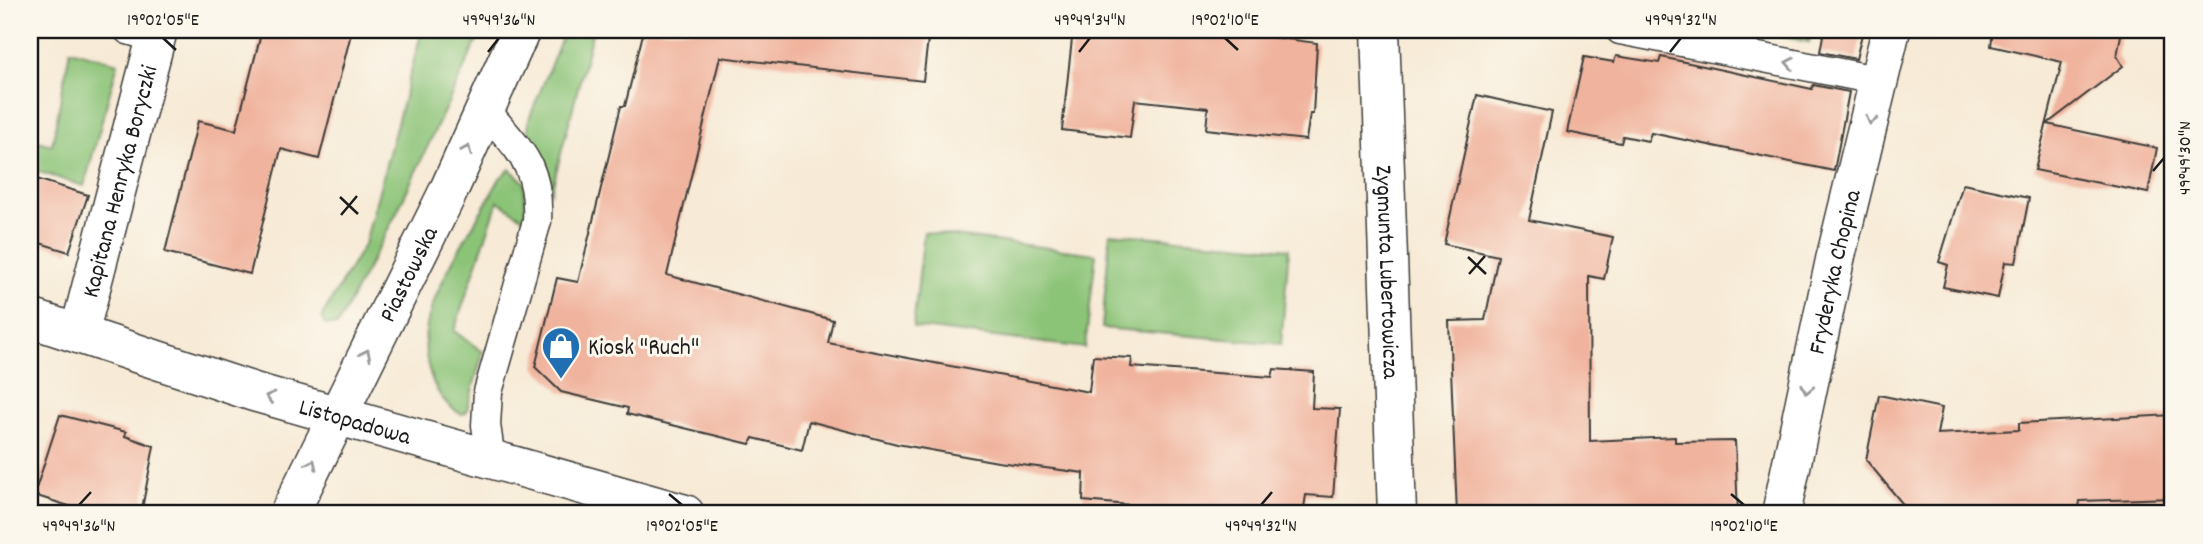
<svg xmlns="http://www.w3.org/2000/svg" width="2203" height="544" font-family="Dekko,sans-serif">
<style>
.green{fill:#8bc377;stroke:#54704a;stroke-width:2}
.building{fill:#f0b39d}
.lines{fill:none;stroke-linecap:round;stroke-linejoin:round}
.lane-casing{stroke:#3d3b38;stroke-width:31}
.street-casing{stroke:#3d3b38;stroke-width:41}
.secondary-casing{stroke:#3d3b38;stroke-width:41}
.lane{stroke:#fff;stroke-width:28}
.street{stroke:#fff;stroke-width:38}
.secondary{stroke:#fff;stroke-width:38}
.oneway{stroke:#999}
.ticks{fill:none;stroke:#1c1c1c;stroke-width:2.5}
.labels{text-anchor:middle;stroke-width:6;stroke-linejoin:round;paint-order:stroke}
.street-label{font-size:24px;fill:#1c1c1c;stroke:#fbf7ec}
.poi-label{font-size:24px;fill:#1c1c1c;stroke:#fbf7ec;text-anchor:start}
.neatline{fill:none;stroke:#1c1c1c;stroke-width:2.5}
.ticks-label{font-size:18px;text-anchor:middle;fill:#1c1c1c}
</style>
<rect width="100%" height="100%" fill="#fbf7ec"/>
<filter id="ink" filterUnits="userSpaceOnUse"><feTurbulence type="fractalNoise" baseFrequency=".0143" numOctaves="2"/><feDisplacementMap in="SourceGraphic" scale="14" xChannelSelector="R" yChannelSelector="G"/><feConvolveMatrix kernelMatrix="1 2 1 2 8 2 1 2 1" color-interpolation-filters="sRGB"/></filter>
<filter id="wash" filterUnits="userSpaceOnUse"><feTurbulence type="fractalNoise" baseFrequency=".00686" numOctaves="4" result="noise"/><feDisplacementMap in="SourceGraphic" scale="28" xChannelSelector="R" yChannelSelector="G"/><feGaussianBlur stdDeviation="1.57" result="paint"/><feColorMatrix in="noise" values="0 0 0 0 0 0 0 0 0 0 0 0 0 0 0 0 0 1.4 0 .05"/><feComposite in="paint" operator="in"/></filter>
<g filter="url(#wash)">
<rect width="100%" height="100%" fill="#f7ead6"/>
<g class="green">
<polygon points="422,30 482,30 395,216 337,326 324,324 322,316 365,243"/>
<polygon points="565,30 593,30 551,192 528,130 529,119"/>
<polygon points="1750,30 1813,30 1809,42"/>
<polygon points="70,50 118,63 84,186 30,169 30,139 52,145"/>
<path d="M510 169 524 182 526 220 498 201 454 331 483 352 466 413 461 414C428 397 419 346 430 313 443 270 479 218 500 178Z"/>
<polygon points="924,232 1096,254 1085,348 913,327"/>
<polygon points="1110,233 1289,249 1281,344 1102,328"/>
</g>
<g id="blocks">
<g class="building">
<polygon points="262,30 352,30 319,159 281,149 250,274 165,252 198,121 236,130"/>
<polygon points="644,30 929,30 923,81 720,57 667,275 833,320 828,343 1089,392 1093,356 1132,358 1131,367 1272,377 1274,369 1314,372 1312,408 1340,409 1333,497 1306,495 1303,514 1219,514 1128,508 1129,505 1083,501 1084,473 998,462 897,444 809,421 802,450 753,438 750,444 627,414 628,408 561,392 535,367 557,278 578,282 621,106 625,106"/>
<polygon points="1073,30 1217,30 1317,43 1313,114 1310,114 1306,140 1206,129 1208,108 1135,100 1130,138 1062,130"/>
<polygon points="1824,30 1863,30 1856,59 1820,52"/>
<polygon points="1993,30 2122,30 2117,56 2123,66 2047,124 2157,148 2148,193 2035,170 2062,62 1991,46"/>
<polygon points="1616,56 1659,63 1661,57 1812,89 1813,85 1849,92 1834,171 1651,133 1648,141 1623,136 1621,143 1567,132 1584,57 1614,62"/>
<polygon points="1477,95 1552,112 1529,220 1613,237 1604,279 1589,276 1590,441 1675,437 1675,442 1735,441 1738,514 1457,514 1449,321 1485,320 1498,256 1444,244"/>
<polygon points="30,177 88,195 69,252 30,240"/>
<polygon points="1963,184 2029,198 2016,263 2005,262 1998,298 1943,287 1948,265 1939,262"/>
<polygon points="1879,395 1942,408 1937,434 2019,430 2019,423 2173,415 2173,498 2080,501 2079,508 1911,514 1866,460"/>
<polygon points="60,415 126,432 125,436 154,446 141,514 70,514 72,507 34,495"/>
</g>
</g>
</g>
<g filter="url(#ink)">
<use href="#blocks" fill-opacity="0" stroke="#3d3b38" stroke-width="2"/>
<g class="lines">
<g class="lane-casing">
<g id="lane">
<polyline points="128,30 156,38"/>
<polyline points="1620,30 1881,81"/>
<path d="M485 109C519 151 540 164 537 221L488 392 486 425 491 460"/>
</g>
</g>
<g class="street-casing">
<g id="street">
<path id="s1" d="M1380 30 1397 514"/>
<path id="s2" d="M30 318 254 392 685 514"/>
<path id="s3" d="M79 334 158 30"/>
<path id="s4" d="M1781 514 1835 260 1891 30"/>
</g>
</g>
<g class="secondary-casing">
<g id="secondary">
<path id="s5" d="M289 514 448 192 521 30"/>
</g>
</g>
<use href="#lane" class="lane"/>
<use href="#street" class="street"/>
<use href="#secondary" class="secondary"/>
</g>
<defs><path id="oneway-chevron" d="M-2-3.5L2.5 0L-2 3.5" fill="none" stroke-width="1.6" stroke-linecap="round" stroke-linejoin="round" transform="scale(1.75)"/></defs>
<g class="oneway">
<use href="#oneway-chevron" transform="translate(1790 63) rotate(-169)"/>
<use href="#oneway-chevron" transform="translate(1871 120) rotate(104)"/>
<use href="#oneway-chevron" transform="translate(467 150) rotate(-66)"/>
<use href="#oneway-chevron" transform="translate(366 354) rotate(-64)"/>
<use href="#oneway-chevron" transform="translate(1807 389) rotate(102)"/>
<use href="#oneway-chevron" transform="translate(270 397) rotate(-165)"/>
<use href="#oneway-chevron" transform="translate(312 464) rotate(-65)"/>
</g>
</g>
<path class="ticks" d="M163 38 176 50M1225 38 1238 50M488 52 499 38M1079 52 1090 38M1670 52 1681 38M2153 171 2164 158M340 197 358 214M341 215 357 196M1468 257 1486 274M1469 274 1485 256M669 494 682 505M1731 494 1744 505M79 505 91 492M1261 505 1272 492"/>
<defs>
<g id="shop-pin" transform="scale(2.0125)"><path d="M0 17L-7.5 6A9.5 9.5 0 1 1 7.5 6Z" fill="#1f6fb2" stroke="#fbf7ec"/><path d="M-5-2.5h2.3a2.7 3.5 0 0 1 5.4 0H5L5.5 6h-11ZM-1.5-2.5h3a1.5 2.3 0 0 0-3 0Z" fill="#fff"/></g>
</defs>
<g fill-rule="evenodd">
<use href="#shop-pin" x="561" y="346"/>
</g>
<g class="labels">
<g class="street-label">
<text dy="8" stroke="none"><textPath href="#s3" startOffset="158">Kapitana Henryka Boryczki</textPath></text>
<text dy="8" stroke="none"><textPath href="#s1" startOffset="242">Zygmunta Lubertowicza</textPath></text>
<text dy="8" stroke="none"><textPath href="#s4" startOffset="248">Fryderyka Chopina</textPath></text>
<text dy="8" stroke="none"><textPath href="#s5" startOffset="268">Piastowska</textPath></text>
<text dy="8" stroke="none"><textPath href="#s2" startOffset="341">Listopadowa</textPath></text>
</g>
<g class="poi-label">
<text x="588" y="354">Kiosk "Ruch"</text>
</g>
</g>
<rect width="2203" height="544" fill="none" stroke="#fbf7ec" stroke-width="77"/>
<rect x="38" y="38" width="2126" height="467" class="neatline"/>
<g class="ticks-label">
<text x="163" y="25">19°02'05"E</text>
<text x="499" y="25">49°49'36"N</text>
<text x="1090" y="25">49°49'34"N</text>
<text x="1225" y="25">19°02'10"E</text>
<text x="1681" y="25">49°49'32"N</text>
<text transform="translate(2184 158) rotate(-90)" y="6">49°49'30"N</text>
<text x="79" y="531">49°49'36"N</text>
<text x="682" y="531">19°02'05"E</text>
<text x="1261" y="531">49°49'32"N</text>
<text x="1744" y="531">19°02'10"E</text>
</g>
</svg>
